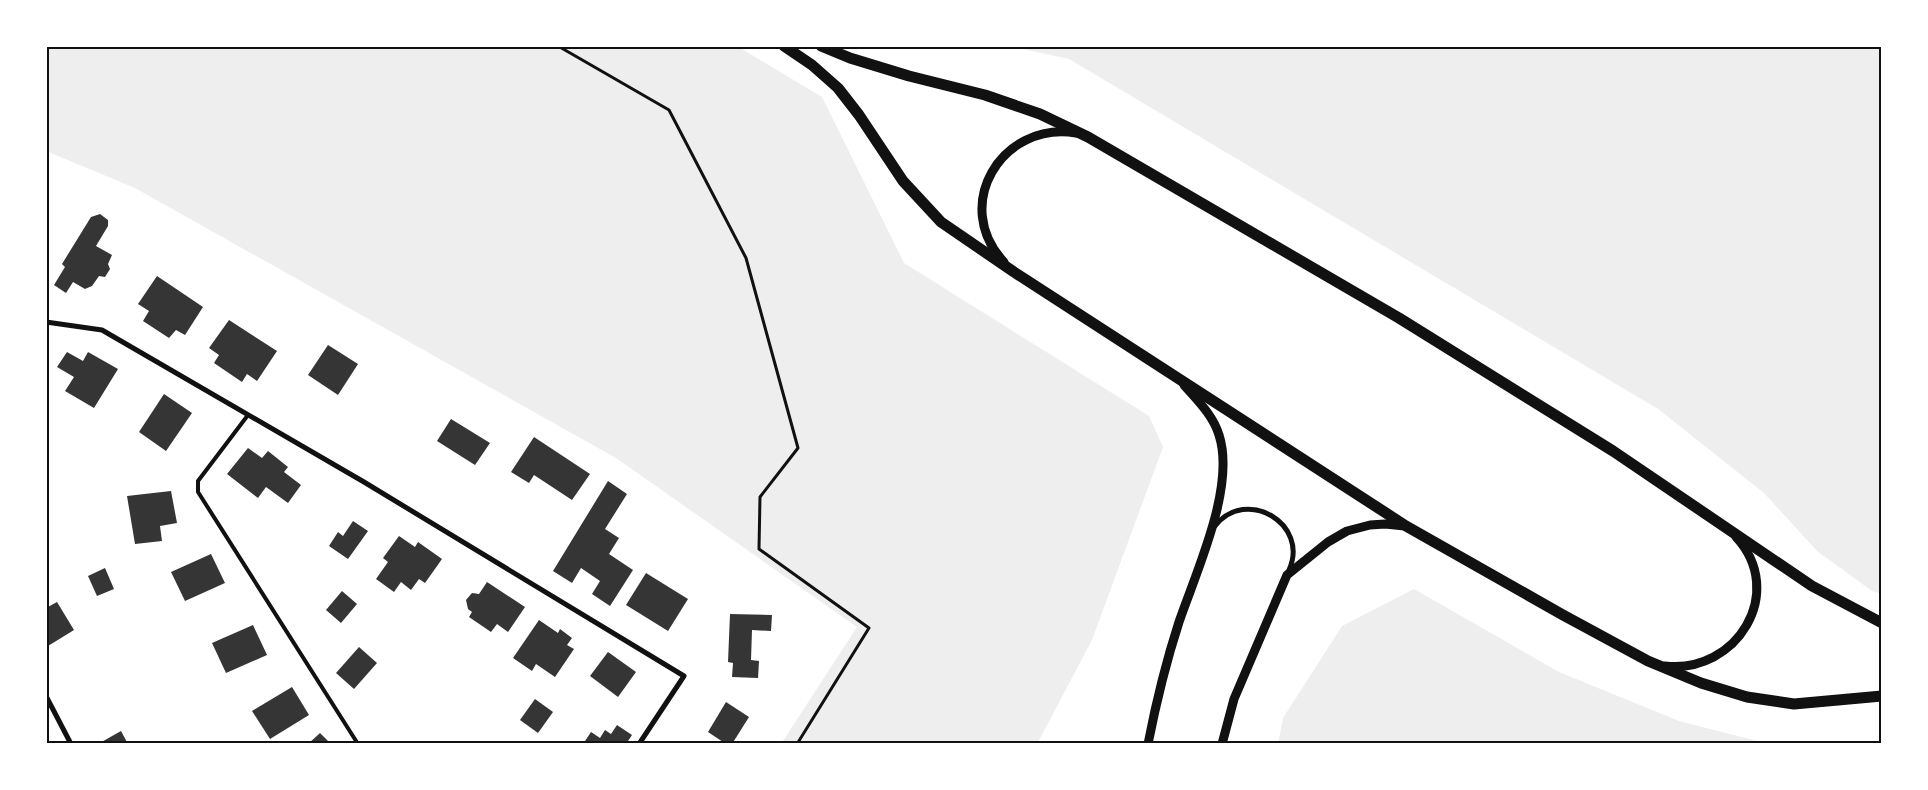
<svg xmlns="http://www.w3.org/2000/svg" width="1928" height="790" font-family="Roboto,sans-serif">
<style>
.green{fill:#eee}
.building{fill:#353535}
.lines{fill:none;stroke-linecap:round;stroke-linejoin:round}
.path{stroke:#111;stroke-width:3}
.service{stroke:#111;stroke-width:4}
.minor{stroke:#111;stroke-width:5}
.tertiary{stroke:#111;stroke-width:9}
.primary{stroke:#111;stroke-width:11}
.neatline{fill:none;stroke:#111;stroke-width:2}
</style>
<rect width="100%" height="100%" fill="#fff"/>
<g class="green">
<polygon points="46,46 737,46 822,97 904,263 1149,416 1163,447 1092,640 1037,744 781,744 857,627 616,458 135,188 46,151"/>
<polygon points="1009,46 1882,46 1882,594 1872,591 1817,551 1764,493 1658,409 1069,59"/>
<polygon points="1414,589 1559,672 1679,721 1769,744 1278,744 1283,718 1342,626"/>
</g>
<g class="building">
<polygon points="100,214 108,220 108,226 96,246 112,255 108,264 110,269 105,277 99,276 92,286 85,289 73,282 66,293 54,285 65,267 62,264 91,217"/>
<polygon points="157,276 203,307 185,335 176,330 169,338 143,321 149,311 138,304"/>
<polygon points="229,320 277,351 257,381 247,374 242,382 214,363 219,355 209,348"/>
<polygon points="328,345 358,364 338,395 308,375"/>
<polygon points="67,352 83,361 88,352 118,369 94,408 65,391 74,377 57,367"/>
<polygon points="164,394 192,413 166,451 139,432"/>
<polygon points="451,419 490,443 475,465 437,441"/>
<polygon points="534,437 590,474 572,500 534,475 529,483 511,472"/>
<polygon points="248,448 262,458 268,451 288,467 284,472 301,485 288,503 266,487 258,498 227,474"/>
<polygon points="608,481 627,494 605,529 619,538 609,554 633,570 610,606 592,594 600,581 581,568 572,583 553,571"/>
<polygon points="171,491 177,523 160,526 162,541 135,544 127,496"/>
<polygon points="353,521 368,531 348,559 329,546 338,532 343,536"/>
<polygon points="399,536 415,547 418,542 442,559 425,583 419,579 411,590 401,582 394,592 376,579 388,562 383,558"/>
<polygon points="211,554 225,583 185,601 171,572"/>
<polygon points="105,568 114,589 97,596 88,576"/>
<polygon points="646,573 688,599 668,631 626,605"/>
<polygon points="487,582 525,607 508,632 497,624 491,632 469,617 472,612 468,609 466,600 472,593 479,594"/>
<polygon points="342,591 357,604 341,623 326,610"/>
<polygon points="57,602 74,630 48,646 46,608"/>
<polygon points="730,614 772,615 771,631 752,630 751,660 759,661 758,678 732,677 733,663 728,662"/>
<polygon points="539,620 558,633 560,629 572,638 567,645 574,649 555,677 536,664 532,671 513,658"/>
<polygon points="253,625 267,655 226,673 212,643"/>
<polygon points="359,647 377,663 354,689 336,673"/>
<polygon points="608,652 636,672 618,697 590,676"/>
<polygon points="292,687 309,715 270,739 252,711"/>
<polygon points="535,699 553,712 538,733 520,720"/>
<polygon points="726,702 749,717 732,744 726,744 708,732"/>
<polygon points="617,725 632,735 626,744 583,744 591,732 600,738 605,730 611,734"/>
<polygon points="121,731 128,744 98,744"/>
<polygon points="320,733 331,744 308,744"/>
</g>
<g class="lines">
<polyline class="path" points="558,46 669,110 746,258 798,448 760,497 759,549 869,628 797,744"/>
<polyline class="service" points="248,415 198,481 198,492 358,744"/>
<g class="minor">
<polyline points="46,322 102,330 364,482 684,676 639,744"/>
<path d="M1215 526C1246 486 1310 524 1289 570"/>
<polyline points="46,696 71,744"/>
</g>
<g class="tertiary">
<path d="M1004 262C951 206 1001 121 1076 133"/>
<path d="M1665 666C1737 674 1787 592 1736 537"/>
<path d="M1148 744C1156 703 1166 662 1179 622 1196 572 1236 487 1219 435 1213 415 1197 400 1184 385"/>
<polyline points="1222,744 1234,699 1287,575 1328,542 1347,531 1370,525 1385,524 1405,526"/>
</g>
<g class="primary">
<polyline points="784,46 812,65 838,88 859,115 903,181 941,222 1014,272 1406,526 1563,615 1648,661 1701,683 1747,697 1794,704 1882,696"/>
<polyline points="821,46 850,58 909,76 985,95 1040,114 1088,137 1399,318 1613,451 1812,586 1882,623"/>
</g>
</g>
<rect width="1928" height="790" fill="none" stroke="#ffffff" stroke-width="95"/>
<rect x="48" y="48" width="1832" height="694" class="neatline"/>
</svg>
